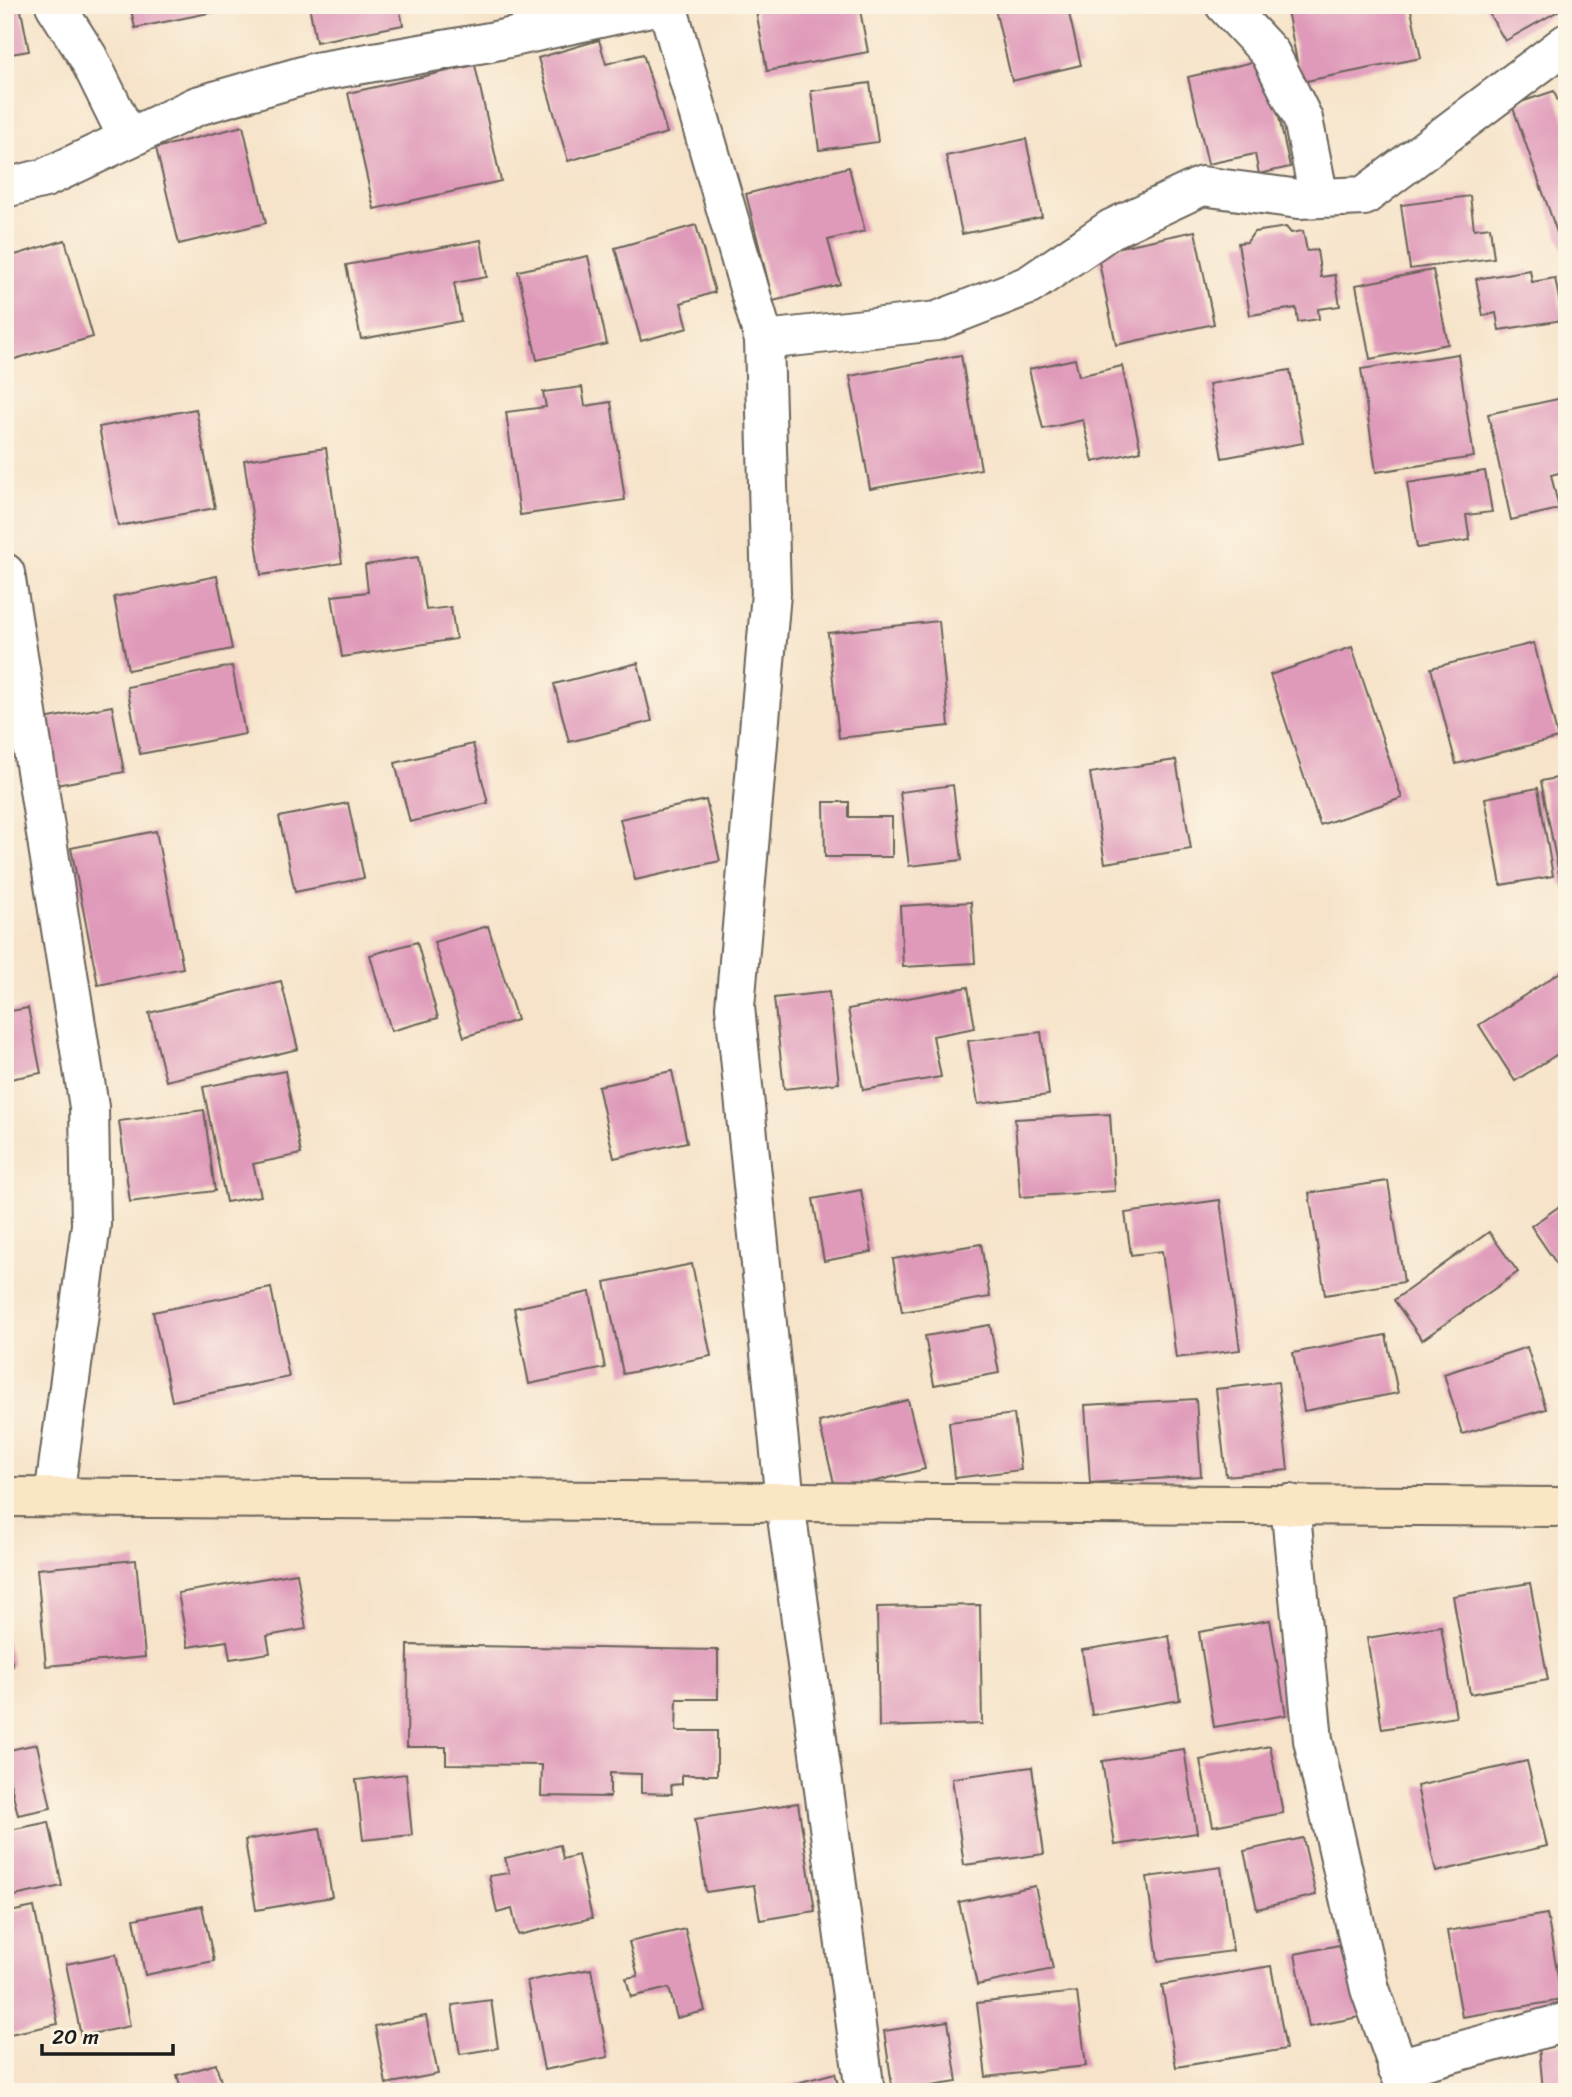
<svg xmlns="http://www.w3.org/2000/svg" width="1572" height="2097" font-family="Sriracha,sans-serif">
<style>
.building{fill:#df99b9}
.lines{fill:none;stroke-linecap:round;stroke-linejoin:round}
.street-casing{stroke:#686259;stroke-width:42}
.secondary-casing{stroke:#686259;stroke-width:42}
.street{stroke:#fff;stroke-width:38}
.secondary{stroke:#fbe6c4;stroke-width:38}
</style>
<rect width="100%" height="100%" fill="#fcf5e5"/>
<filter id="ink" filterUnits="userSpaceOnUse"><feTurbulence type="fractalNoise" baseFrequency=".0143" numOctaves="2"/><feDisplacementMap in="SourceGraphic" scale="14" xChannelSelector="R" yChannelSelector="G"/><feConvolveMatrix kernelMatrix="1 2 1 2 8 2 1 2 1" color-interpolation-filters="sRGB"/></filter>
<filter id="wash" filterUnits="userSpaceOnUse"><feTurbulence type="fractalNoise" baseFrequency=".00686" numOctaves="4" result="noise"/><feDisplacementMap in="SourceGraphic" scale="28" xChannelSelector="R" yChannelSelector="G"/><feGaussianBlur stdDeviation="1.57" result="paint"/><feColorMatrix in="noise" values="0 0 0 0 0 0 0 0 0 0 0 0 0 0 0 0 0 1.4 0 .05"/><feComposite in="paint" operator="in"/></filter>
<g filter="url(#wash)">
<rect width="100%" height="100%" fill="#f6e3c9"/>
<g id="blocks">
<g class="building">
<polygon points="5,5 20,5 29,51 5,55"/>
<polygon points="130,5 222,5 223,10 135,28"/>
<polygon points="309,5 399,5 403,25 316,42"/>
<polygon points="755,5 859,5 868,52 767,71"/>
<polygon points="994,5 1067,5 1081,65 1012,81"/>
<polygon points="1286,5 1410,5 1421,58 1301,82"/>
<polygon points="1484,5 1567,5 1567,6 1505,41"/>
<polygon points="599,40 606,64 643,54 667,133 568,161 538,58"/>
<polygon points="1266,59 1290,167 1259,174 1255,154 1208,164 1188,77"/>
<polygon points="475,65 501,181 374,209 348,93"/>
<polygon points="870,83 878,142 819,150 811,91"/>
<polygon points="1554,91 1567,125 1566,258 1512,105"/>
<polygon points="243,126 266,223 179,244 156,148"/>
<polygon points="1026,139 1042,217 962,234 946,156"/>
<polygon points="849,167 865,231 828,240 840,284 773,301 746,194"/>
<polygon points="1470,196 1474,229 1490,227 1494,258 1410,269 1401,205"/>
<polygon points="696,225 715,292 681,303 688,328 641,341 615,248"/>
<polygon points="1286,227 1291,233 1303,231 1307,251 1317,250 1321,277 1335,275 1340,306 1318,309 1319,319 1298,322 1296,308 1250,315 1238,243 1247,242 1254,232"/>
<polygon points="1195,231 1214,324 1116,345 1097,252"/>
<polygon points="65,240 93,337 11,360 5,339 5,258"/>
<polygon points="481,240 487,277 454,283 461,321 361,339 346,265"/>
<polygon points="588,256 607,344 537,360 518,271"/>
<polygon points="1433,270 1448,344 1370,359 1356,285"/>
<polygon points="1530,270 1532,282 1555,278 1563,320 1499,330 1496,313 1483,316 1476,279"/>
<polygon points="1458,354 1474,457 1376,472 1361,369"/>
<polygon points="961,355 981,469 870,489 850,376"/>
<polygon points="1075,359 1079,376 1122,366 1141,451 1093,462 1083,420 1043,429 1029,369"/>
<polygon points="1290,370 1303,443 1222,458 1209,384"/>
<polygon points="582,387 585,406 611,402 625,500 520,515 506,412 546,407 543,392"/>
<polygon points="1567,397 1567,471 1551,475 1559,509 1511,520 1488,414"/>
<polygon points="196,409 215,508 118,526 99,427"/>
<polygon points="326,448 342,563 261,575 244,460"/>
<polygon points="1485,471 1492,512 1466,515 1470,540 1417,548 1407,483"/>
<polygon points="418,557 426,610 451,607 456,639 342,657 332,596 368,592 365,565"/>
<polygon points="217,576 232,649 128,670 114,597"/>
<polygon points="939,621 949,726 839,738 828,633"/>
<polygon points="1534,643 1558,738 1456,764 1431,668"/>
<polygon points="1352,647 1402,798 1320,825 1270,675"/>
<polygon points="638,663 652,721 569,742 554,684"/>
<polygon points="232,666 245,734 140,754 127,687"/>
<polygon points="112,706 124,772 56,785 44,719"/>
<polygon points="473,744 488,803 410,822 395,763"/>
<polygon points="1176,760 1191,849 1105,863 1090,773"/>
<polygon points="1567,776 1567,883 1561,885 1541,781"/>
<polygon points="953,785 962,860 909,866 900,792"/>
<polygon points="1538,788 1553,876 1501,885 1485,798"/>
<polygon points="706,800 720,861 635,880 620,819"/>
<polygon points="824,802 849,802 849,817 892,817 892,857 825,857"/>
<polygon points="348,803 364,878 295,892 279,817"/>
<polygon points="156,831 183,968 98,985 71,848"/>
<polygon points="971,902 975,963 903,967 900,906"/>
<polygon points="488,926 517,1020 464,1037 434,942"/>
<polygon points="417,942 438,1018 391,1031 370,955"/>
<polygon points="1562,971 1567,978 1567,1048 1515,1081 1479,1025"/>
<polygon points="281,981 298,1049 166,1081 149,1013"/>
<polygon points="968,987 975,1028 933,1036 941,1077 863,1090 848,1009"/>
<polygon points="829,992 839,1083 784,1089 774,998"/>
<polygon points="28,1008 41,1073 5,1080 5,1012"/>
<polygon points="1041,1032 1049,1095 978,1104 968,1041"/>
<polygon points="285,1071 301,1154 253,1164 261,1196 226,1202 203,1087"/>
<polygon points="672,1071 687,1142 614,1158 598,1086"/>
<polygon points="204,1110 215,1191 130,1202 119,1121"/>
<polygon points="1110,1114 1115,1191 1020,1197 1015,1119"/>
<polygon points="1388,1181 1404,1282 1325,1295 1309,1193"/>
<polygon points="861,1190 872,1252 824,1261 813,1199"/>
<polygon points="1220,1200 1240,1350 1176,1358 1162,1251 1131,1255 1125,1213"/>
<polygon points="1567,1201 1567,1279 1531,1226"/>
<polygon points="1489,1232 1518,1272 1422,1340 1394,1300"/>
<polygon points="981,1244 990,1297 902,1312 893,1259"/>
<polygon points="692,1264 711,1356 623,1374 605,1282"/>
<polygon points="271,1288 289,1377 172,1401 153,1312"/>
<polygon points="590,1292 605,1368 529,1384 514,1308"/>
<polygon points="990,1325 999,1373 934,1385 925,1336"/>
<polygon points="1386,1335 1398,1393 1304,1411 1293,1353"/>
<polygon points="1527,1347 1546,1409 1462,1434 1444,1374"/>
<polygon points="1278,1382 1288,1470 1226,1476 1216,1389"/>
<polygon points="1196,1399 1201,1476 1090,1483 1085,1405"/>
<polygon points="908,1400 925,1469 836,1491 819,1422"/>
<polygon points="1014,1414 1021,1470 955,1478 949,1422"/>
<polygon points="136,1560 145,1657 46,1666 37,1569"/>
<polygon points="297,1573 306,1629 267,1636 270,1653 230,1659 227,1641 188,1647 178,1593"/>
<polygon points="1530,1583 1548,1680 1470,1694 1453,1596"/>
<polygon points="980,1605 982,1724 879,1727 877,1607"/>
<polygon points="1270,1620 1286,1715 1214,1727 1199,1632"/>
<polygon points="1441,1626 1456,1717 1382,1729 1367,1638"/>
<polygon points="1169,1636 1180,1700 1092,1715 1082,1650"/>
<polygon points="5,1638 13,1666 5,1668"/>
<polygon points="408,1645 718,1650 718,1699 677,1699 676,1731 717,1731 717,1775 682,1775 682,1784 671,1785 672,1794 641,1793 641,1774 610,1773 610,1797 541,1796 542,1765 446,1764 446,1747 407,1747"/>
<polygon points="37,1744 51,1808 18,1815 9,1778 5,1779 5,1751"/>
<polygon points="1270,1746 1283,1813 1213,1826 1200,1760"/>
<polygon points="1184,1749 1197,1833 1115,1845 1102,1761"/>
<polygon points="1527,1761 1547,1846 1436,1872 1417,1786"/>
<polygon points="1032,1767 1044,1854 964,1865 952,1778"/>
<polygon points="406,1774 412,1835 363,1840 356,1780"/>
<polygon points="798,1803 815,1911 760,1920 754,1885 706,1892 695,1819"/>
<polygon points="49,1822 62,1886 5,1898 5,1831"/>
<polygon points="320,1828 332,1897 256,1910 245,1840"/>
<polygon points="1303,1838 1316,1895 1257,1909 1244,1851"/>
<polygon points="560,1845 563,1859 578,1855 592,1918 518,1935 512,1909 497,1913 489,1876 509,1873 505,1858"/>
<polygon points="1221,1867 1233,1951 1158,1961 1147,1877"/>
<polygon points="1035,1886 1053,1969 977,1985 959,1902"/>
<polygon points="202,1906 214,1961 145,1975 134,1919"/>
<polygon points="34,1907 58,2024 5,2035 5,1913"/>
<polygon points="1547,1914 1562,2000 1462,2017 1447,1931"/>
<polygon points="685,1929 705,2011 677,2018 669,1988 631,1997 626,1978 638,1976 629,1942"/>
<polygon points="1349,1943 1364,2016 1309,2027 1295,1954"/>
<polygon points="116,1954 130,2026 81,2036 66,1964"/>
<polygon points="1271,1966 1286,2049 1176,2067 1162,1985"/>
<polygon points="591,1969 608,2057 544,2070 527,1981"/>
<polygon points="1077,1992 1086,2066 986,2077 977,2003"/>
<polygon points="491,2000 498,2048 460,2054 452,2005"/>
<polygon points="426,2016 438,2074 386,2084 375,2026"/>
<polygon points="948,2021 957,2082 893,2092 884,2031"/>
<polygon points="1567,2043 1567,2092 1543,2092 1539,2046"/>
<polygon points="216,2064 224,2092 182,2092 177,2075"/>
<polygon points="835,2073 840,2092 766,2092 766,2091"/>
</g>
</g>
</g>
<g filter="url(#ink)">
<use href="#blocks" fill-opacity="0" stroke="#686259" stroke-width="2"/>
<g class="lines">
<g class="street-casing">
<g id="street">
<polyline points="55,5 88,57 128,138"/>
<polyline points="667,5 764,340 771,593 735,1007 785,1502 865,2092"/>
<polyline points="1225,5 1270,53 1303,119 1319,198"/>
<polyline points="5,188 45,178 197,106 316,72 490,42 660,5"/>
<polyline points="764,340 937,321 1029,285 1111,229 1202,186 1299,199 1364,196 1567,43"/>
<polyline points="5,573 89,1107 91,1225 54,1497"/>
<polyline points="1290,1504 1313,1740 1370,1989 1407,2092"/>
<polyline points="1397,2068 1567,2022"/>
</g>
</g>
<g class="secondary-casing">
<polyline id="secondary" points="5,1497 1567,1507"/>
</g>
<use href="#street" class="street"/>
<use href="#secondary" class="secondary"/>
</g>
</g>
<rect width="1572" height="2097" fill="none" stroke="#fcf5e5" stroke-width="28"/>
<path d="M42 2044v10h131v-10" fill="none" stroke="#1c1c1c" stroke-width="3.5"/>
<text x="52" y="2044" font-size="21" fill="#1c1c1c" stroke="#fcf5e5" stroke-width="5" paint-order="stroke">20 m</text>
</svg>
